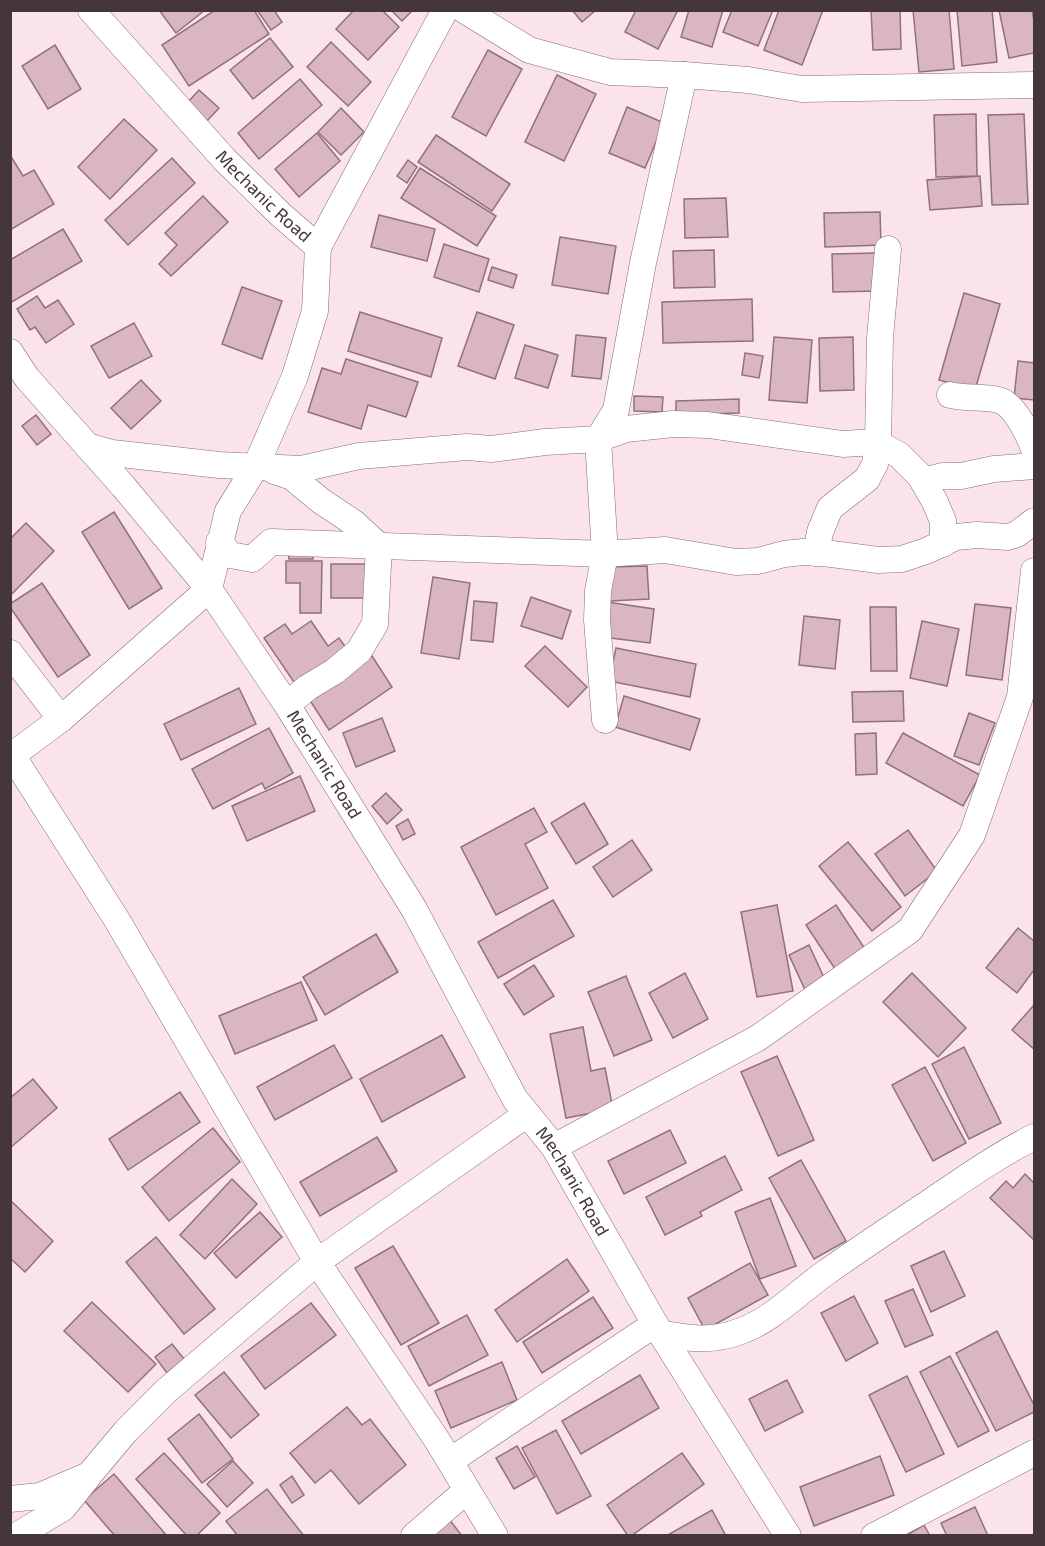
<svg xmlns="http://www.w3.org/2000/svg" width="1045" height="1546" font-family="'Exo 2',sans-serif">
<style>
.building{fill:#dab6c1;stroke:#91717a;stroke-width:1.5}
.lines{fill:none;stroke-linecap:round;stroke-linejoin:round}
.minor-casing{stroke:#8a6a73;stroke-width:27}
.minor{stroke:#fff;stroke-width:26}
.labels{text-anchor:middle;stroke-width:4.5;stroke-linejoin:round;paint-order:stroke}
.street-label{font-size:18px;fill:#45363b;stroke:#fdf5f7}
</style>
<rect width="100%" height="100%" fill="#fae4ea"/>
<g class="building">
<polygon points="159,10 205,10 176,33"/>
<polygon points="215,10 254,10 269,34 189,86 162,45"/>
<polygon points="257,10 274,10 282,22 271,30"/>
<polygon points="354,10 382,10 399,27 368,60 336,29"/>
<polygon points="391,10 413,10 402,21"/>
<polygon points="572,10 596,10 582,22"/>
<polygon points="636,10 678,10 658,49 625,32"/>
<polygon points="689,10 723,10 712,47 681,37"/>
<polygon points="732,10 773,10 758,46 723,32"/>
<polygon points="779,10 823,10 802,65 764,50"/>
<polygon points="871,10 900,10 901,49 873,50"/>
<polygon points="913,10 949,10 954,69 919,72"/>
<polygon points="957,10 992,10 997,62 962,66"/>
<polygon points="999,10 1032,10 1034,21 1034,53 1009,58"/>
<polygon points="270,38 293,67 253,99 230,70"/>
<polygon points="331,42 371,82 348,106 307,67"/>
<polygon points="55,45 81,89 48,109 22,66"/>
<polygon points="488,50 522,69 486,136 452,117"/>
<polygon points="557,75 596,94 564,161 525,142"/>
<polygon points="300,79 322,105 259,159 238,133"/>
<polygon points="199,90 219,108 207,121 188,102"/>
<polygon points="627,107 664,123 645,168 609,153"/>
<polygon points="341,108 364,132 341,155 318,132"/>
<polygon points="976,114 977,176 936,177 934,115"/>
<polygon points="1024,114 1028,204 992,205 988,115"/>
<polygon points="124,119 157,150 110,199 78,167"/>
<polygon points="317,133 340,161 299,197 275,169"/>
<polygon points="436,135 510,184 492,211 418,162"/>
<polygon points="10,155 23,176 34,170 54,204 10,230"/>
<polygon points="172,158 195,183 128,245 105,220"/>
<polygon points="408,160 417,167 407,183 397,176"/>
<polygon points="420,168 496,216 477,246 401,198"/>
<polygon points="980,176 982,206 930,210 927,180"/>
<polygon points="203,196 228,222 171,276 159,264 177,245 165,233"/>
<polygon points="726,198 728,237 685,238 684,199"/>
<polygon points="880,212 881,245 825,247 824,213"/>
<polygon points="379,215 435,229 427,261 371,247"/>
<polygon points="63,229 82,261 10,303 10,260"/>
<polygon points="560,237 616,246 608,294 552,285"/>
<polygon points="444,244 489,259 479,292 434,277"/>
<polygon points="714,250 715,287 674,288 673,251"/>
<polygon points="877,253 878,291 833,292 832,254"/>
<polygon points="492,267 517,275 513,288 488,280"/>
<polygon points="242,287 282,301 262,359 222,344"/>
<polygon points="964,293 1000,304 975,390 939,380"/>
<polygon points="37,296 45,308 58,300 74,324 46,343 35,327 30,330 17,309"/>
<polygon points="752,299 753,341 663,343 662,302"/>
<polygon points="360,312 442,338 431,377 348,351"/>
<polygon points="477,312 514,325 495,379 458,366"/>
<polygon points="134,323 152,356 109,378 91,346"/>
<polygon points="576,335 606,338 601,379 572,376"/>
<polygon points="774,337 812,340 807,403 769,400"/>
<polygon points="853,337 854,390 820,391 819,338"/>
<polygon points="525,345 558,355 548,388 515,378"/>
<polygon points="745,353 763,356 759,378 742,375"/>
<polygon points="346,359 418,382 406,417 368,405 361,429 308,412 322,368 341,374"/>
<polygon points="1018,361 1034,363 1034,400 1014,398"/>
<polygon points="141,380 161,401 131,429 111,408"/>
<polygon points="634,396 663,397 662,412 634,411"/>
<polygon points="739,399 739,413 676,415 676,401"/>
<polygon points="36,415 51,434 37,445 22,426"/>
<polygon points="114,512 162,588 129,609 82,532"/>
<polygon points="26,523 54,551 10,596 10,539"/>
<polygon points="313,546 313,559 289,559 288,547"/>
<polygon points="286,561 322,561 321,613 300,613 300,583 286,583"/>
<polygon points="331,564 369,564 370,598 331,598"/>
<polygon points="647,566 649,599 610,601 609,567"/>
<polygon points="433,577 470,583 459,659 421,653"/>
<polygon points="42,583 90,655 58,677 10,607 10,604"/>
<polygon points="531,597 571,611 562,639 521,626"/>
<polygon points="474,601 497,603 493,642 471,640"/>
<polygon points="607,602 654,609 650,643 603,637"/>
<polygon points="975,604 1011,608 1002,680 966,675"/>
<polygon points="870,607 896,607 897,671 871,671"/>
<polygon points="804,616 840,620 835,669 799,665"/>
<polygon points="311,621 328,646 339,638 349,652 298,688 264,638 285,624 292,634"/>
<polygon points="922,621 959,629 947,686 910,678"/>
<polygon points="545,646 587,687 568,707 525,666"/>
<polygon points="616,648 696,664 690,697 609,681"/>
<polygon points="372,656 392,687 329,730 309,699"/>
<polygon points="239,688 256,724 181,760 164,724"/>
<polygon points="903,691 904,721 853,722 852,692"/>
<polygon points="624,696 700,719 690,750 615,727"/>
<polygon points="969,713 995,723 979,765 954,756"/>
<polygon points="382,718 395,751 356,767 343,733"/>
<polygon points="269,728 293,773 265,789 262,783 213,809 192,769"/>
<polygon points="876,733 877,774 856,775 855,734"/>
<polygon points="903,733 980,775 963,806 886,763"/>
<polygon points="300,776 315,811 247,841 232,806"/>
<polygon points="386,793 402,810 387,824 372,806"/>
<polygon points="584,803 608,844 576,864 551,823"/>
<polygon points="534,808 547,832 525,844 548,888 496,915 461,847"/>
<polygon points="408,819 415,834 403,840 396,826"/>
<polygon points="908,830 937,871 905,896 875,854"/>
<polygon points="632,840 652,870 613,897 593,867"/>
<polygon points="848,842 901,907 872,931 819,866"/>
<polygon points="553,900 574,936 498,978 478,942"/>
<polygon points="777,905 793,991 757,997 741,912"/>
<polygon points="836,905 867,952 837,972 806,925"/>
<polygon points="1018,928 1034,941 1034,970 1017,993 986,968"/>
<polygon points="376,934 398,972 325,1015 303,977"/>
<polygon points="809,945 826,982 806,992 789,955"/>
<polygon points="534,965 554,996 524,1015 504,984"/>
<polygon points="685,973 708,1019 673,1038 649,993"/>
<polygon points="912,973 966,1028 938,1057 883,1002"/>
<polygon points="626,976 652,1040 614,1056 588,992"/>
<polygon points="301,982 317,1020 235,1054 219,1016"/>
<polygon points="1034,1005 1034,1049 1012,1030"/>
<polygon points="583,1027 591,1071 605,1068 613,1109 566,1118 550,1034"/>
<polygon points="442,1035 465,1077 382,1122 360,1079"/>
<polygon points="334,1045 352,1078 275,1120 257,1087"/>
<polygon points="964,1047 1001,1123 969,1139 932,1064"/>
<polygon points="777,1056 814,1140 778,1156 741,1072"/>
<polygon points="925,1067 966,1143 933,1161 892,1085"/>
<polygon points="33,1079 57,1108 10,1148 10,1098"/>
<polygon points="180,1092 200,1122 128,1170 109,1139"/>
<polygon points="213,1128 240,1162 169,1221 142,1187"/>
<polygon points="670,1130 686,1163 624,1194 608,1161"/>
<polygon points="377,1137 397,1171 320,1216 300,1182"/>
<polygon points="725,1156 742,1190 700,1212 702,1216 665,1235 646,1197"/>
<polygon points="801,1160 846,1241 814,1259 769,1178"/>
<polygon points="1025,1174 1034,1183 1034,1240 990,1198 1006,1181 1013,1188"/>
<polygon points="232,1179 257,1204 205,1259 180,1235"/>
<polygon points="770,1198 796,1266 760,1279 735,1212"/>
<polygon points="10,1200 53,1241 25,1272 10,1258"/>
<polygon points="260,1212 282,1237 236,1278 214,1253"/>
<polygon points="156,1237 215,1309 184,1334 126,1262"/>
<polygon points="393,1246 439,1323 401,1345 355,1268"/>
<polygon points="944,1251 965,1296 931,1312 911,1266"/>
<polygon points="567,1259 589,1291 517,1342 495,1310"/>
<polygon points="750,1263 768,1295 705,1330 688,1298"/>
<polygon points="913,1289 933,1335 905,1347 885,1301"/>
<polygon points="854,1296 878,1343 846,1361 821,1313"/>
<polygon points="593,1297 613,1328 542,1373 523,1342"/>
<polygon points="92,1302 156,1364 128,1392 64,1331"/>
<polygon points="311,1303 336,1335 265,1389 241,1356"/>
<polygon points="467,1315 488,1355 429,1386 408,1346"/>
<polygon points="997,1331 1034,1405 1034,1412 996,1431 956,1353"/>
<polygon points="172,1344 184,1359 167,1373 155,1357"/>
<polygon points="950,1356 989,1431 958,1447 920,1372"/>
<polygon points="502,1362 517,1400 451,1428 435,1391"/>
<polygon points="224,1372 259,1415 231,1438 195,1395"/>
<polygon points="640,1375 659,1408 581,1454 562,1421"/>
<polygon points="907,1376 944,1454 906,1472 869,1395"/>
<polygon points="787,1380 803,1412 765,1431 749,1399"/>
<polygon points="347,1407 362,1425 370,1419 406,1465 359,1504 331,1470 315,1483 290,1453"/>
<polygon points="199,1414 233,1459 202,1483 168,1439"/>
<polygon points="556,1430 591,1496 557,1514 522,1448"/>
<polygon points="517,1446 535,1477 514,1489 496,1458"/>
<polygon points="164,1453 220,1513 196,1536 187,1536 136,1479"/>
<polygon points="682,1453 704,1484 631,1536 628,1536 607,1505"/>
<polygon points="880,1456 894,1495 814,1526 800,1487"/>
<polygon points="233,1461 253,1483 227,1507 207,1484"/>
<polygon points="114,1474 167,1536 115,1536 84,1500"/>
<polygon points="292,1476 304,1495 292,1503 280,1485"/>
<polygon points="267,1489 304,1536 238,1536 226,1521"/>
<polygon points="975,1507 988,1536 947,1536 941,1523"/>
<polygon points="712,1510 726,1536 666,1536"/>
<polygon points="446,1515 462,1536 421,1536"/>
<polygon points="924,1525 930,1536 905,1536"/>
</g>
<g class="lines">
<g class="minor-casing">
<g id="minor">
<path id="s1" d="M91 10 225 160 280 214 318 247 315 311 295 376 256 466 228 511 209 589 287 705 414 909 515 1099 554 1147 655 1324 788 1536"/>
<polyline points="464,10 529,50 610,72 684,75 748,80 802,89 1034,85"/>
<polyline points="318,247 445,10"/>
<polyline points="10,352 27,378 123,486 209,589 61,719 10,757"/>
<path d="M950 395C966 399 982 396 998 400 1014 403 1029 435 1034 449"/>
<polyline points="87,446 112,453 219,465 301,469 359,456 467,447 491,449 545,442 598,439 626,429 673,424 708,425 843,444 875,442 899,455 920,476 935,502 943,521 943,544"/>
<polyline points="274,471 292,477 321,501 354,523 379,546 375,624 359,651 335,671 307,688 287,705"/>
<polyline points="923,481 942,476 961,476 994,469 1034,466"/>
<polyline points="219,542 230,555 252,559 271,542 605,554 665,550 736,562 758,561 784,554 803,552 824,553 878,560 902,559 926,551 956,537 977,535 1008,537 1017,534 1034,521"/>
<polyline points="816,553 820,532 830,508 867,479 875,464 878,444 880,338 888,249"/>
<polyline points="10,653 61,719"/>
<polyline points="605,720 597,620 598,591 605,554 598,439 616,410 643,263 684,75"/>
<polyline points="12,755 117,920 317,1262 437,1440 495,1536"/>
<polyline points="554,1147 758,1038 910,930 972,835 1020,697 1034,571"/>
<path d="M660 1333C689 1339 712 1342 741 1331 772 1320 797 1293 824 1274 859 1249 894 1226 930 1202 964 1179 998 1155 1034 1137"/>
<polyline points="450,1461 655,1324"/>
<polyline points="10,1499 40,1496 89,1475 126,1431 166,1391 317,1262 527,1114"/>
<polyline points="16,1536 63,1508 87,1478"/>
<polyline points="414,1536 467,1490"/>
<polyline points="874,1536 1034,1453"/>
</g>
</g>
<use href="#minor" class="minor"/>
</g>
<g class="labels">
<g class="street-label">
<text dy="6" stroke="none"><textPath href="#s1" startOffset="254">Mechanic Road</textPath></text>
<text dy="6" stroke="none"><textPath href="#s1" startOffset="902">Mechanic Road</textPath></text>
<text dy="6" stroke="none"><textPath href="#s1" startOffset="1388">Mechanic Road</textPath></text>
</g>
</g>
<rect width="1045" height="1546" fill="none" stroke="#45363b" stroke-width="24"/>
</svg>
